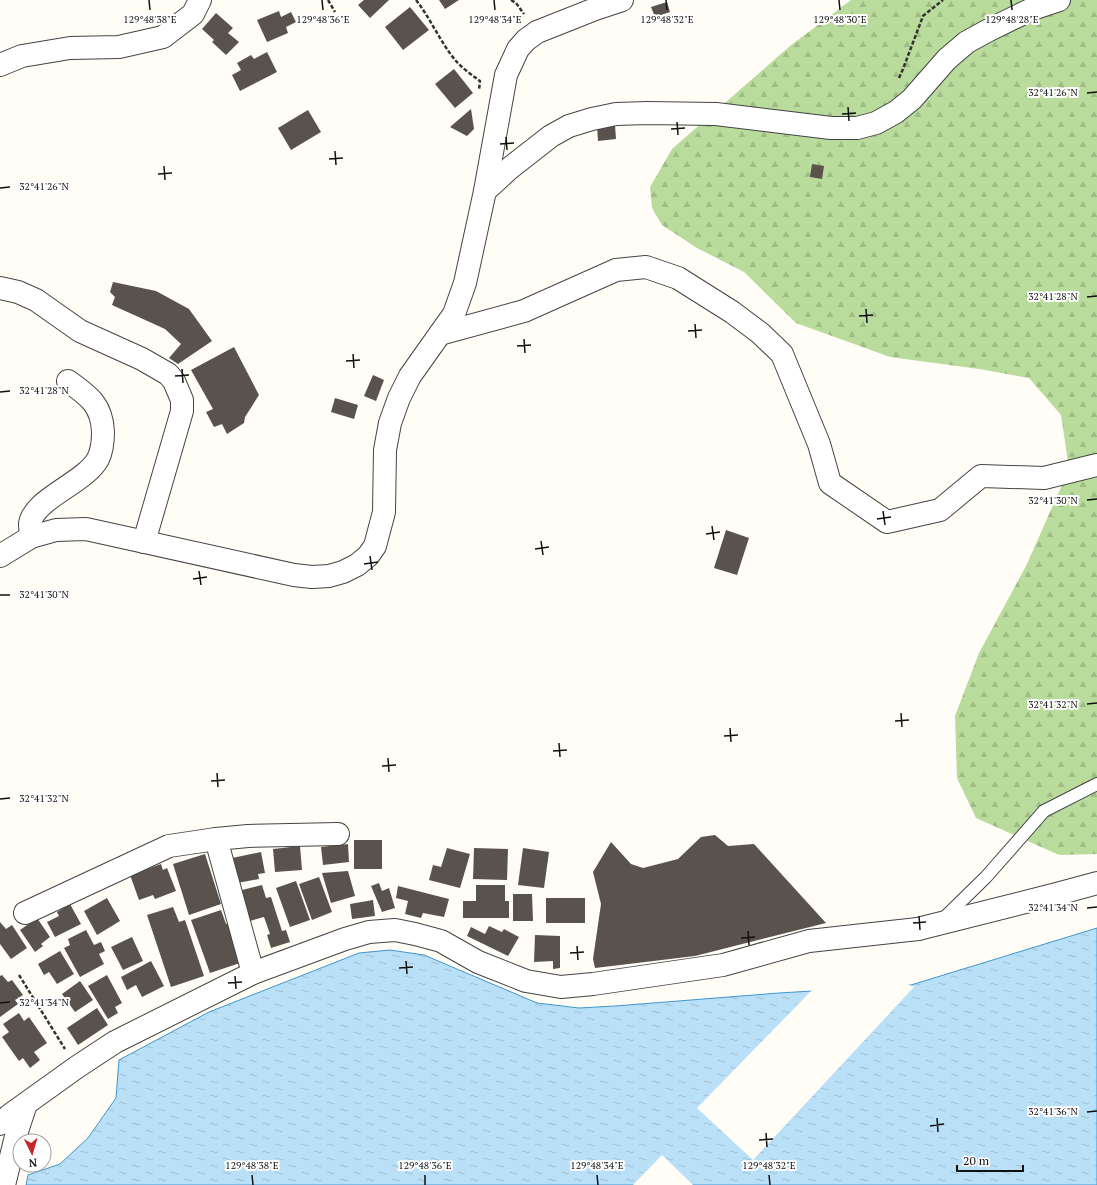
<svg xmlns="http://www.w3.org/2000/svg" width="1097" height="1185" font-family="'PT Serif',serif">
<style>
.forest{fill:url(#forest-firs)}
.water{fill:url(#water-ripples);stroke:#3f96cf}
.pier{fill:#fffdf5}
.building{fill:#5a524d}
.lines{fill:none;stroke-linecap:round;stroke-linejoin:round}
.service-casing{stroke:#444;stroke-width:14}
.minor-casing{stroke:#444;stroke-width:24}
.tertiary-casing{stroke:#444;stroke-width:24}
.path{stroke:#333;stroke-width:2.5;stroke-dasharray:4 2;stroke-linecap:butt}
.service{stroke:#fff;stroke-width:12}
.minor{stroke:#fff;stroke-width:22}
.tertiary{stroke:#fff;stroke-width:22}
.ticks{fill:none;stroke:#111;stroke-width:1.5}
.ticks-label{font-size:10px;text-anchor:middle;fill:#111;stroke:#fff;stroke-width:4;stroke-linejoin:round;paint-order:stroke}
</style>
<defs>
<pattern id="forest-firs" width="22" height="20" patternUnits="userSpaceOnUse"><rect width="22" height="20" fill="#b9dc9c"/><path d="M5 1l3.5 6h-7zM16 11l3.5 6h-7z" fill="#9ebc85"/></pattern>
<pattern id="water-ripples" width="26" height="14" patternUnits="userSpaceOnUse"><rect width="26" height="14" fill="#b9e0f7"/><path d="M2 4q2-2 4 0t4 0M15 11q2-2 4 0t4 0" fill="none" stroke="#9ebfd3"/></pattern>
</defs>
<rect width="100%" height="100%" fill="#fffdf5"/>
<polygon class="forest" points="851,0 1097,0 1097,854 1059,855 976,818 957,778 955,716 979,653 1027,564 1069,469 1061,415 1029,378 979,369 890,357 796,323 744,272 697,248 662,225 652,208 650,187 672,149 790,46"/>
<polygon class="water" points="1097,928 1097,1185 26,1185 28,1175 60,1164 88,1138 116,1098 119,1060 209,1012 359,953 390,950 424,955 537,1003 579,1008 615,1006 779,993 911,985"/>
<g class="pier">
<polygon points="905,983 914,987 753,1160 697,1108 814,988"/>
<polygon points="662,1155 693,1185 633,1185"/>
</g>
<g class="building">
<polygon points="364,0 389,0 370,18 358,5"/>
<polygon points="439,0 459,0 445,9"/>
<polygon points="667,2 670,12 655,17 651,7"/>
<polygon points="410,7 429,30 403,50 385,27"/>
<polygon points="279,11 281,17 291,12 296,22 286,27 288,33 267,42 257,20"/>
<polygon points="216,13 233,28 228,33 239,42 226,55 212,42 214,40 202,29"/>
<polygon points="267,52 277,72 240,91 232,75 241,70 237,63 251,55 254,59"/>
<polygon points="454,69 473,93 455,108 435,84"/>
<polygon points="471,109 474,129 467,136 450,127"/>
<polygon points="308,110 321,132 291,150 278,128"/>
<polygon points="615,125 616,139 598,141 597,126"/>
<polygon points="812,164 824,166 822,179 810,177"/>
<polygon points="113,282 156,291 189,309 212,341 178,364 169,358 181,344 165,329 112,305 115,297 110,292"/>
<polygon points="234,347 259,395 245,417 244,423 227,434 222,424 214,427 206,412 213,409 191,370"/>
<polygon points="373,375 384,380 376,401 364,396"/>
<polygon points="335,398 358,405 354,419 331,412"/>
<polygon points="726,530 749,538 737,575 714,568"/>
<polygon points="715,835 728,846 754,844 826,923 695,956 595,968 593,959 601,904 593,872 611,842 631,864 643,868 678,859 701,837"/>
<rect x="354" y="840" width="28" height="29"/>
<polygon points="348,844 349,862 323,865 321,847"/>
<polygon points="300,846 302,870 275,872 273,849"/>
<polygon points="447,848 470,854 460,888 429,880 433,865 441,867"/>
<polygon points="474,848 508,849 507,880 473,879"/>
<polygon points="523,848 549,852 544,888 518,885"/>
<polygon points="261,852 265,873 258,874 259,879 237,883 232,858"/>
<polygon points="205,854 221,904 189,915 173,864"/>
<polygon points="161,864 163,870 167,868 176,891 155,899 153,895 139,900 130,875"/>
<polygon points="348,871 355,896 331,903 322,873"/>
<polygon points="319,877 332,912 312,920 299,884"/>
<polygon points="296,881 310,920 290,927 276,888"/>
<polygon points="379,883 382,891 389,888 395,908 382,912 371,886"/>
<polygon points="262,885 266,898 271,897 282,931 286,930 290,942 271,948 267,935 270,934 264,917 250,921 242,890"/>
<polygon points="476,885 505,885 505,901 509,901 509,918 463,918 463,901 476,901"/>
<polygon points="398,886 449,899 444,917 423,913 421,918 405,914 408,901 396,898"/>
<polygon points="513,894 532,894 533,921 513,921"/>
<polygon points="107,898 120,921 97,935 84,911"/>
<rect x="546" y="898" width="39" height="25"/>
<polygon points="373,900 375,916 352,919 350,904"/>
<polygon points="70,904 81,924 55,937 47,922 59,916 57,912"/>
<polygon points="173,907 179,922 185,920 204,976 171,987 147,915"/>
<polygon points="221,910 226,924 232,922 237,941 233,942 240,963 210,973 191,920"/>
<polygon points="37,918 50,937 41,944 43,946 35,952 20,930"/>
<polygon points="0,922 6,929 12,925 27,948 11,959 0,944"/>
<polygon points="489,926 502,932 504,929 519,937 508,956 467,936 471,927 485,934"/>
<polygon points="86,930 94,945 101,942 105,951 99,954 104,964 80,977 64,948 70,945 68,939"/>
<polygon points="535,935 560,936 560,968 553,969 553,961 534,962"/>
<polygon points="132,937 143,961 123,970 111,947"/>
<polygon points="60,951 74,974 57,984 49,972 44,975 38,964"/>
<polygon points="151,961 164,986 142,997 136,985 127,990 121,977"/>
<polygon points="2,975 8,982 12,980 23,995 15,1000 18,1004 0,1017 0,976"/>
<polygon points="107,975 122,1003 115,1007 118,1013 108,1019 88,986"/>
<polygon points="80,981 93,1000 75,1012 62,994"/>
<polygon points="97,1008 108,1025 78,1045 67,1028"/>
<polygon points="19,1013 24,1021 29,1017 47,1043 34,1052 40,1060 30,1068 23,1058 19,1061 2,1037 9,1032 3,1024"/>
</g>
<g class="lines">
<g class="service-casing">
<polyline id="service" points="942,920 986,877 1044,811 1097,784"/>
</g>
<g class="minor-casing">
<g id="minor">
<polyline points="0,65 22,56 70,48 119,47 163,37 193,14 200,0"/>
<polyline points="485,191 510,168 551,136 569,126 592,119 616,114 647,113 716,114 831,128 857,128 876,123 896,112 912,99 947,59 967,42 989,30 1032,9 1059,0"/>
<polyline points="0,288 18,292 36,300 80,331 142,359 168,374 174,381 182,400 182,411 144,542"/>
<polyline points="440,334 524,311 616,270 646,267 678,278 732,312 760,333 782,354 819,444 830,483 887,522 940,510 981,476 1044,478 1097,465"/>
<path d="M31 537C31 533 30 528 30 524 33 499 85 483 98 459 102 451 103 441 103 432 102 405 89 396 68 381"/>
<polyline points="216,839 248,836 338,834"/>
<polyline points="25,913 169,846 216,839 253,973"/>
<polyline points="0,1124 10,1115 77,1067 115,1042 253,973 345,939 369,932 395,930 415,934 441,941 478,962 526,981 561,987 593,984 723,965 809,941 918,929"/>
<polyline points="4,1185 18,1128 26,1104"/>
</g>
</g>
<g class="tertiary-casing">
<g id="tertiary">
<polyline points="0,556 31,537 56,530 86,529 294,575 312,577 329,576 343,572 357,565 368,556 375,546 384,512 385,450 390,423 399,398 410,376 454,314 465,283 485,191 506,75 518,49 526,40 537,32 595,9 622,0"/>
<polyline points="918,929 1057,894 1097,883"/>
</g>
</g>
<g class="path">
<polyline points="328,0 335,12"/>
<path d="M416 0C431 19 440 42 456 61 462 68 472 75 480 81L479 90"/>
<polyline points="511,0 516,3 524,14"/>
<polyline points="899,78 903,69 923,16 943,0"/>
<polyline points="19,975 65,1049"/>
</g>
<use href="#service" class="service"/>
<use href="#minor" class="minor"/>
<use href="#tertiary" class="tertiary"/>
</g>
<path class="ticks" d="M149 0 150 10M322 0 323 10M494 0 495 10M666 0 667 10M839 0 840 10M1011 0 1012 10M1087 93 1097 92M848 107 849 121M842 114 856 113M677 122 678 135M671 129 685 128M506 137 507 150M500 144 514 143M335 151 336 165M329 159 343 158M164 166 165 180M158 174 172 173M0 188 10 187M1087 297 1097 296M866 309 867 323M859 316 873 315M695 324 696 338M688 331 702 330M524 339 525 353M517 346 531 345M353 354 354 368M346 361 360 360M182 369 183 383M175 376 189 375M0 392 10 391M1087 500 1097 499M883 511 885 525M877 519 891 517M712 526 714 540M706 534 720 532M541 541 543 555M535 549 549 547M370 556 372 570M364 564 378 562M199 571 201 585M193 579 207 577M0 595H10M1087 704 1097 703M901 713 902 727M895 721 909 720M730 728 731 742M724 736 738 735M559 743 560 757M553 751 567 750M388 758 389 772M382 766 396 765M217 773 218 787M211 781 225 780M0 799 10 798M1087 908 1097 907M919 916 920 930M913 923 926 922M748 931 749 945M741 938 755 937M577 946 578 960M570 953 584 952M406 961 407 974M399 968 413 967M235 976 236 989M228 983 242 982M0 1003 10 1002M1087 1112 1097 1111M937 1118 938 1132M930 1126 944 1124M766 1133 767 1147M759 1140 773 1139M252 1175 253 1185M425 1175V1185M597 1175 598 1185M769 1175 770 1185"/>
<g class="ticks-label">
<text x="150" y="23">129°48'38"E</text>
<text x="323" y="23">129°48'36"E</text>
<text x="495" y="23">129°48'34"E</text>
<text x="667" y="23">129°48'32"E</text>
<text x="840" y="23">129°48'30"E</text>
<text x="1012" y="23">129°48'28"E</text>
<text x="1053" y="96">32°41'26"N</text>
<text x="44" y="190">32°41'26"N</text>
<text x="1053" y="300">32°41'28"N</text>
<text x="44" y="394">32°41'28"N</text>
<text x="1053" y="504">32°41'30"N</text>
<text x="44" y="598">32°41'30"N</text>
<text x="1053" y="708">32°41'32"N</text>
<text x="44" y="802">32°41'32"N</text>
<text x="1053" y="911">32°41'34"N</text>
<text x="44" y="1006">32°41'34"N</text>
<text x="1053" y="1115">32°41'36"N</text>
<text x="252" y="1169">129°48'38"E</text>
<text x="425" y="1169">129°48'36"E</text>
<text x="597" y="1169">129°48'34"E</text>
<text x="769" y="1169">129°48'32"E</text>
</g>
<g transform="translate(32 1153) rotate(175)"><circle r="19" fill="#ffffff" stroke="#a0a0a0"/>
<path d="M0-3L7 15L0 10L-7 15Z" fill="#c4262e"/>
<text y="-6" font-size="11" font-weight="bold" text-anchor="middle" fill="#111111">N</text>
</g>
<path d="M957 1165v6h66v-6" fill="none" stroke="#111111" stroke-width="2"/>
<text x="963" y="1165" font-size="12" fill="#111111" stroke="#ffffff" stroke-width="3" paint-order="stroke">20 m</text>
</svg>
